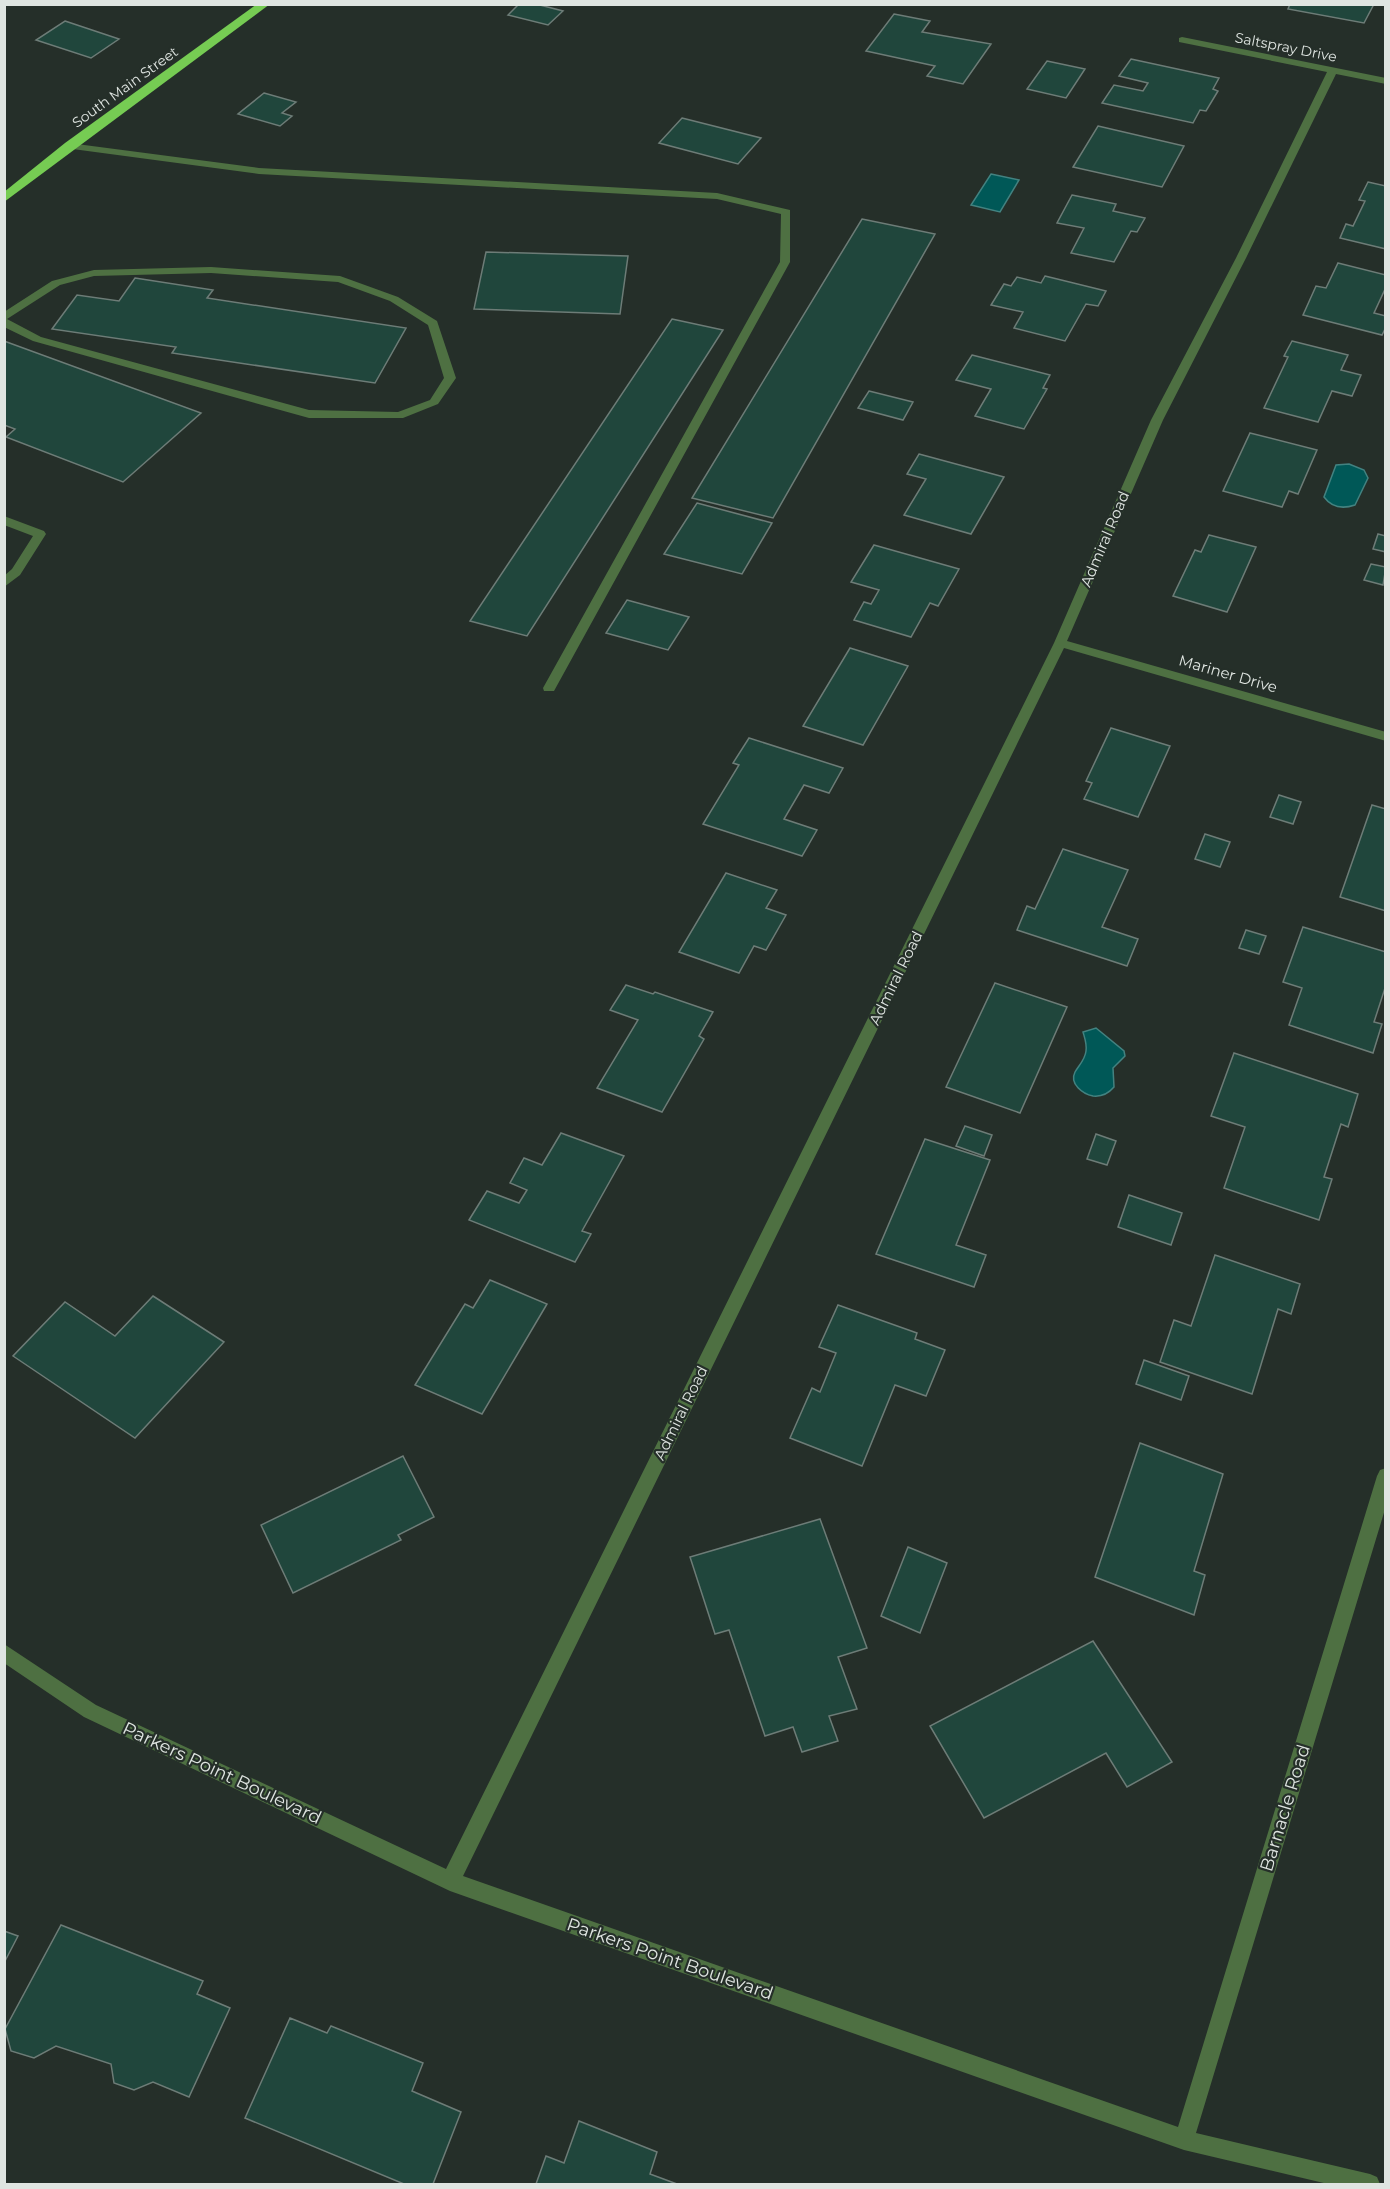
<svg xmlns="http://www.w3.org/2000/svg" width="1390" height="2189" font-family="Montserrat,sans-serif">
<style>
.water{fill:#005857;stroke:#438280;stroke-width:1.5}
.building{fill:#20463c;stroke:#6d7c77;stroke-width:1.5}
.lines{fill:none;stroke-linecap:round;stroke-linejoin:round}
.lane{fill:#4e7042;fill-rule:evenodd}
.street{fill:#4e7042;fill-rule:evenodd}
.highway{fill:#76cc53;fill-rule:evenodd}
.labels{text-anchor:middle;stroke-width:4.5;stroke-linejoin:round;paint-order:stroke}
.far-street-label{font-size:14px;fill:#dfe5e1;stroke:#252f29}
.street-label{font-size:15px;fill:#dfe5e1;stroke:#252f29}
.near-street-label{font-size:18px;fill:#dfe5e1;stroke:#252f29}
</style>
<rect width="100%" height="100%" fill="#252f29"/>
<g class="water">
<polygon points="991,174 1019,180 1000,212 971,205"/>
<path d="M1349 464 1364 470 1368 478 1355 505C1343 509 1332 508 1324 497L1336 465Z"/>
<path d="M1096 1028 1124 1051 1125 1056 1113 1068 1114 1087C1108 1094 1102 1097 1093 1096 1083 1094 1069 1084 1075 1072 1079 1065 1085 1060 1086 1051 1087 1044 1085 1039 1083 1032Z"/>
</g>
<g class="building">
<polygon points="519,4 536,4 563,11 548,25 508,15"/>
<polygon points="1290,4 1374,4 1364,23 1288,9"/>
<polygon points="894,14 930,21 922,32 991,44 963,84 927,76 935,66 866,51"/>
<polygon points="65,21 119,39 91,58 36,40"/>
<polygon points="1131,59 1219,78 1213,89 1218,91 1206,111 1200,110 1193,123 1102,103 1114,85 1143,91 1148,83 1119,76"/>
<polygon points="1047,61 1085,69 1066,98 1027,89"/>
<polygon points="264,93 296,102 282,113 292,116 280,126 238,114"/>
<polygon points="682,118 761,138 738,164 659,143"/>
<polygon points="1098,126 1184,146 1162,187 1073,167"/>
<polygon points="1368,182 1386,186 1386,249 1340,238 1346,224 1353,226 1365,201 1359,200"/>
<polygon points="1072,195 1116,204 1113,211 1145,218 1137,232 1131,231 1114,262 1071,253 1084,228 1057,223"/>
<polygon points="862,219 935,234 773,518 692,498"/>
<polygon points="486,252 628,256 620,314 474,309"/>
<polygon points="1338,263 1386,275 1386,287 1374,313 1386,316 1386,327 1382,335 1303,315 1316,286 1326,288"/>
<polygon points="1045,276 1106,291 1098,306 1086,304 1065,341 1014,328 1023,312 991,305 1004,284 1011,286 1017,277 1041,283"/>
<polygon points="135,278 213,290 207,298 406,328 375,383 172,353 176,347 52,329 77,295 119,301"/>
<polygon points="672,319 723,330 527,636 470,621"/>
<polygon points="4,341 201,413 123,482 6,437 15,429 4,425"/>
<polygon points="1292,341 1348,355 1341,370 1361,375 1352,396 1332,391 1318,422 1264,408 1288,357 1284,356"/>
<polygon points="972,355 1050,375 1043,388 1047,389 1024,429 975,416 991,389 956,380"/>
<polygon points="869,391 913,402 903,420 858,408"/>
<polygon points="1250,433 1317,450 1298,494 1289,491 1282,507 1223,491"/>
<polygon points="919,454 1004,477 971,534 904,515 926,479 907,474"/>
<polygon points="697,503 772,523 742,574 664,554"/>
<polygon points="1378,534 1386,536 1386,552 1373,549"/>
<polygon points="1209,535 1256,547 1227,612 1173,596 1195,550 1201,552"/>
<polygon points="874,545 959,569 938,606 930,603 911,637 854,620 864,602 871,604 879,590 851,582"/>
<polygon points="1371,564 1386,567 1383,585 1364,580"/>
<polygon points="627,600 689,617 668,650 606,633"/>
<polygon points="850,648 908,666 863,745 803,726"/>
<polygon points="1111,728 1170,746 1138,817 1084,799 1092,783 1086,781"/>
<polygon points="749,738 843,768 829,793 804,785 784,819 817,830 802,856 703,824 739,765 733,763"/>
<polygon points="1279,795 1301,802 1293,824 1270,817"/>
<polygon points="1372,805 1386,809 1386,911 1340,897"/>
<polygon points="1205,834 1230,842 1220,867 1195,859"/>
<polygon points="1063,849 1128,870 1102,927 1138,939 1127,966 1017,930 1027,906 1035,909"/>
<polygon points="726,873 777,890 766,908 786,915 766,950 754,946 739,973 679,952"/>
<polygon points="1303,927 1386,952 1386,985 1374,1022 1382,1024 1373,1053 1289,1025 1302,988 1283,982"/>
<polygon points="1246,930 1266,936 1259,954 1239,948"/>
<polygon points="995,983 1067,1007 1020,1113 946,1087"/>
<polygon points="626,985 653,994 655,992 713,1012 699,1036 704,1039 662,1112 597,1088 638,1020 610,1010"/>
<polygon points="1234,1053 1358,1094 1348,1127 1341,1124 1324,1177 1332,1179 1319,1220 1224,1188 1245,1127 1211,1116"/>
<polygon points="965,1126 992,1135 984,1156 956,1146"/>
<polygon points="561,1133 624,1156 582,1231 591,1234 575,1262 469,1220 487,1191 519,1203 527,1190 510,1183 524,1158 542,1165"/>
<polygon points="1096,1134 1116,1141 1107,1165 1087,1159"/>
<polygon points="925,1139 990,1160 956,1245 986,1255 974,1287 876,1254"/>
<polygon points="1129,1195 1182,1213 1171,1245 1118,1227"/>
<polygon points="1215,1255 1300,1284 1291,1314 1278,1309 1252,1394 1160,1362 1174,1320 1191,1326"/>
<polygon points="490,1280 547,1304 482,1414 415,1385 465,1304 473,1308"/>
<polygon points="153,1296 224,1342 135,1438 13,1356 65,1302 115,1336"/>
<polygon points="838,1305 917,1333 915,1339 945,1350 926,1396 895,1385 862,1466 790,1438 812,1388 820,1392 836,1353 819,1347"/>
<polygon points="1144,1360 1189,1376 1181,1400 1136,1384"/>
<polygon points="1140,1443 1223,1474 1194,1571 1205,1575 1194,1615 1095,1577"/>
<polygon points="403,1456 434,1517 398,1535 401,1540 293,1593 261,1525"/>
<polygon points="820,1519 867,1648 838,1657 857,1709 829,1716 838,1741 802,1752 793,1727 765,1736 729,1630 715,1634 690,1557"/>
<polygon points="908,1547 947,1563 920,1633 881,1616"/>
<polygon points="1093,1641 1172,1762 1127,1787 1106,1753 984,1818 930,1726"/>
<polygon points="61,1925 203,1981 197,1994 230,2008 189,2097 153,2082 134,2090 114,2083 111,2064 56,2046 34,2058 11,2051 5,2029"/>
<polygon points="4,1931 18,1936 4,1963"/>
<polygon points="290,2018 327,2033 331,2026 423,2063 412,2091 461,2112 433,2184 404,2184 245,2118"/>
<polygon points="579,2121 657,2152 650,2174 677,2184 536,2184 546,2156 564,2163"/>
</g>
<g class="lines">
<g class="lane">
<polygon points="69,143 259,168 717,193 790,210 790,262 554,691 544,691 543,688 780,262 781,214 717,199 259,174 65,148 64,146"/>
<path d="M211 267 340 276 398 297 437 321 456 378 438 404 403 418H309L33 341 4 327V312L52 281 94 270ZM211 273 338 282 390 301 428 325 444 378 430 400 398 412 309 410 41 337 7 319 60 285 94 276Z"/>
<polygon points="4,516 44,531 46,534 20,575 4,587 4,576 12,569 33,536 4,525"/>
</g>
<polygon class="street" points="1182,37 1386,78 1386,84 1336,74 1246,258 1163,420 1067,641 1386,732 1386,741 1064,648 463,1876 1178,2127 1377,1476 1380,1470 1386,1468 1386,1506 1196,2133 1370,2174 1377,2177 1380,2184 1328,2184 1184,2150 450,1891 84,1717 4,1663 4,1644 96,1705 446,1869 1054,643 1151,420 1236,258 1327,72 1179,42 1179,38"/>
<polygon class="highway" points="257,4 270,4 4,202 4,192 65,143"/>
</g>
<g class="labels">
<g class="far-street-label">
<text transform="translate(1286 47) rotate(11)" y="5">Saltspray Drive</text>
<text transform="translate(125 87) rotate(-36)" y="5">South Main Street</text>
</g>
<g class="street-label">
<text transform="translate(1105 539) rotate(-67)" y="5">Admiral Road</text>
<text transform="translate(1228 674) rotate(16)" y="5">Mariner Drive</text>
<text transform="translate(896 978) rotate(-64)" y="5">Admiral Road</text>
<text transform="translate(681 1413) rotate(-64)" y="5">Admiral Road</text>
</g>
<g class="near-street-label">
<text transform="translate(222 1773) rotate(25)" y="6">Parkers Point Boulevard</text>
<text transform="translate(1285 1808) rotate(-73)" y="6">Barnacle Road</text>
<text transform="translate(670 1959) rotate(19)" y="6">Parkers Point Boulevard</text>
</g>
</g>
<rect width="1390" height="2189" fill="none" stroke="#dfe5e1" stroke-width="12"/>
</svg>
